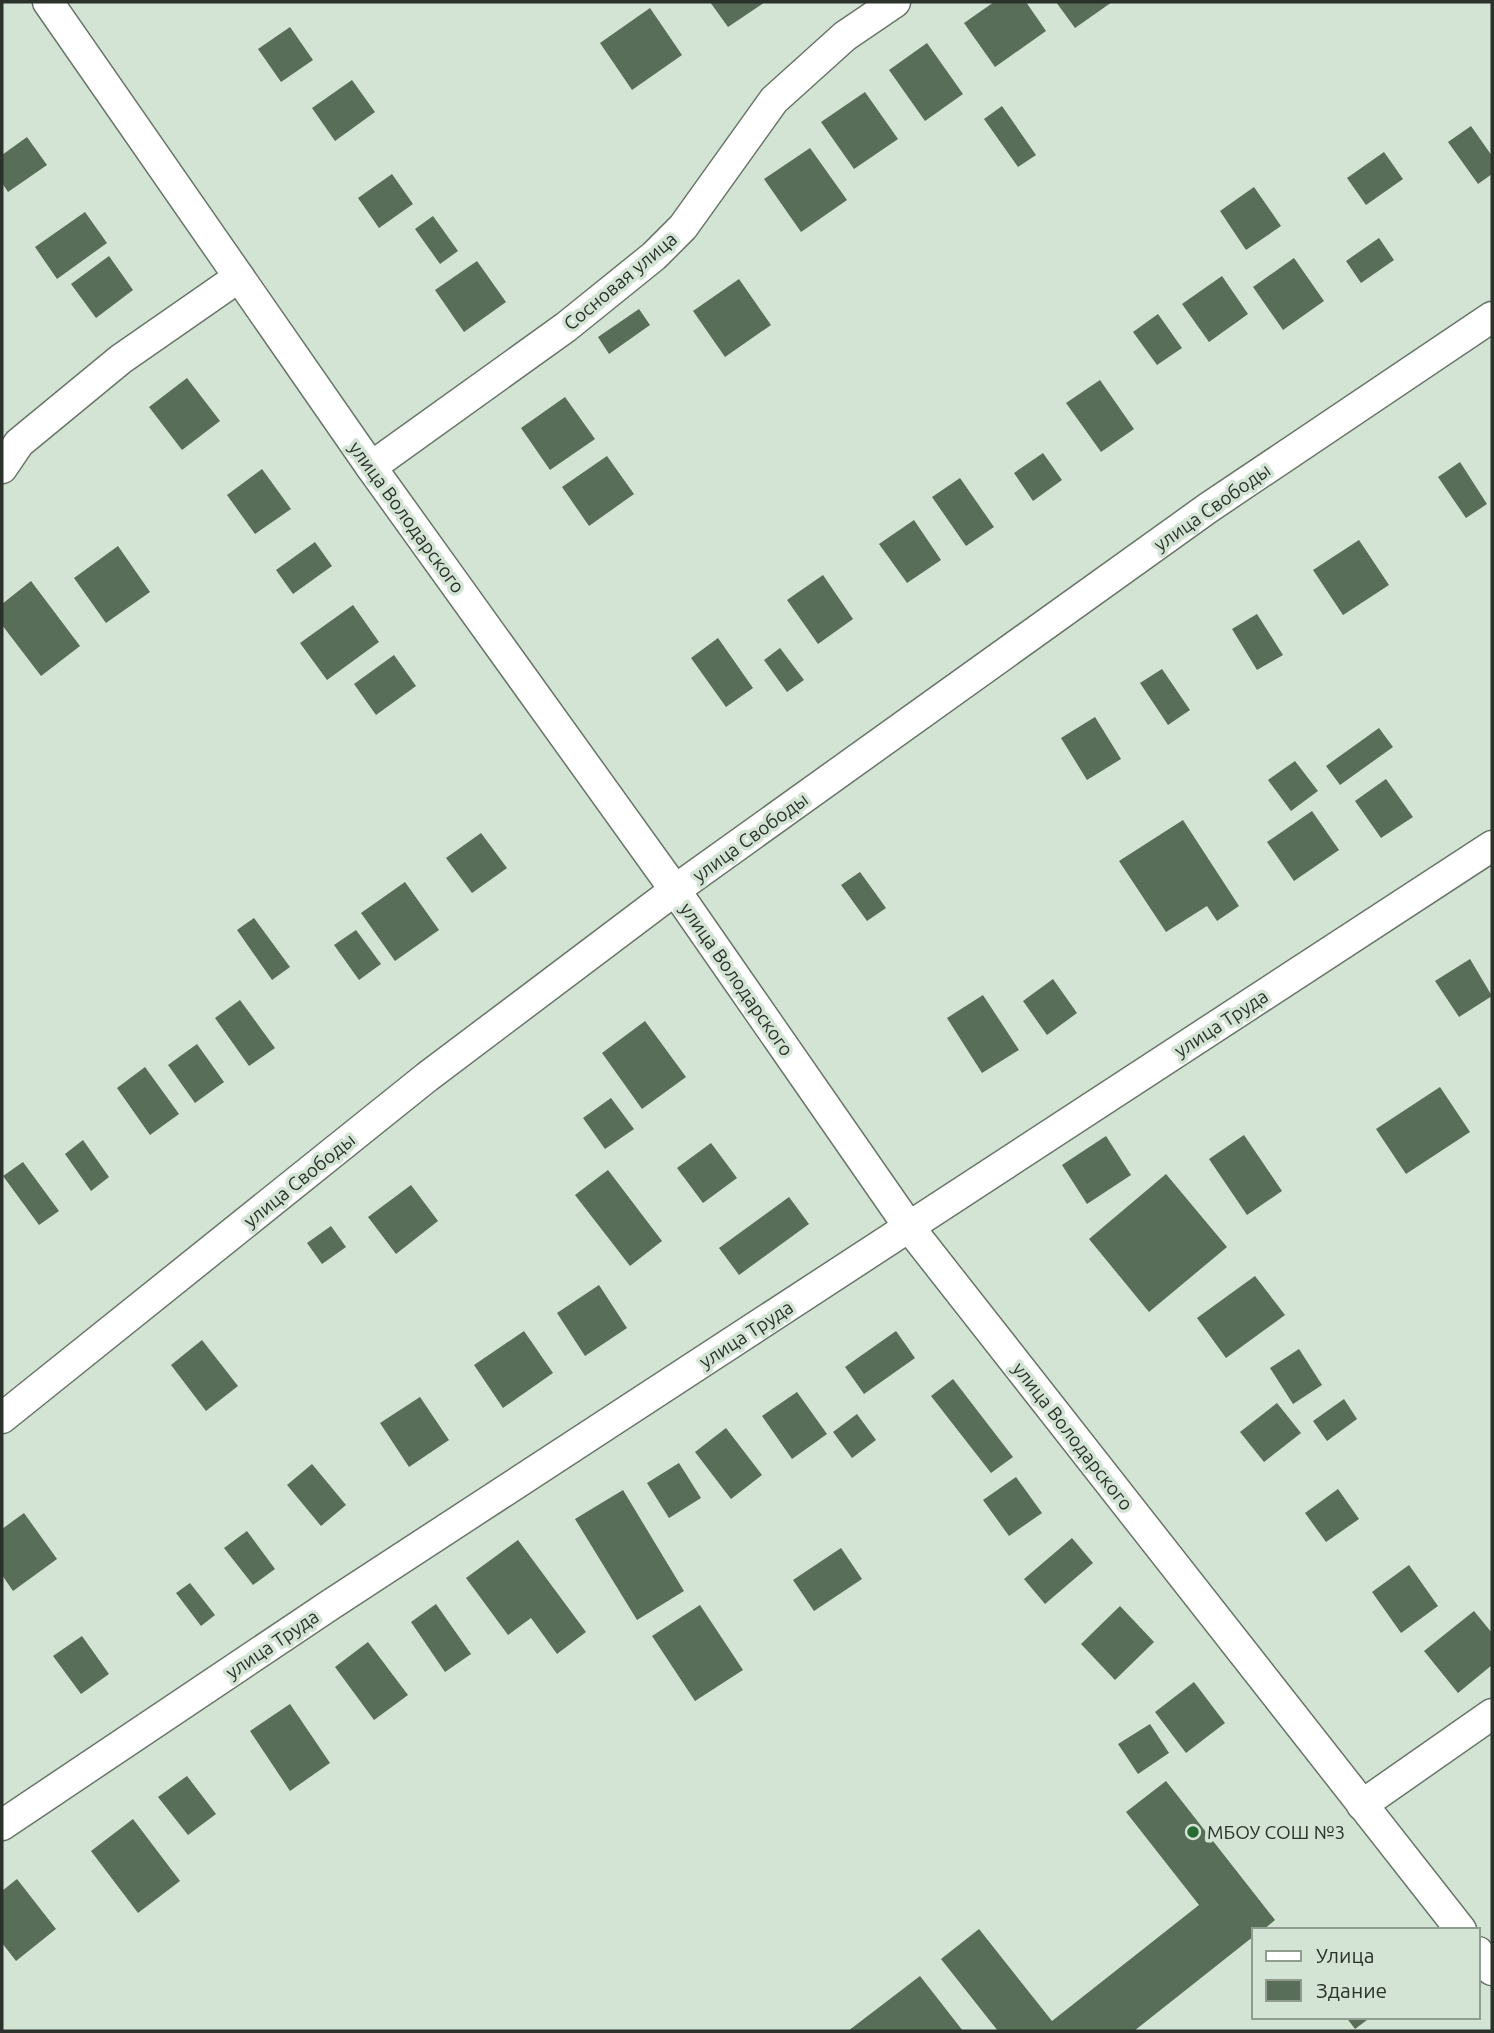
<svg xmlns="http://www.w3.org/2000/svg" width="1494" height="2033" font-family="Ubuntu,sans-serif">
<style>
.building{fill:#586e59}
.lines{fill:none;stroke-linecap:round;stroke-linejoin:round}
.street-casing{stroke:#687668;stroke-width:33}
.street{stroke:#fff;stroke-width:30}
.poi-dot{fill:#296932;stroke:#d3e4d4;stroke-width:2.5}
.labels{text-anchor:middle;stroke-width:7;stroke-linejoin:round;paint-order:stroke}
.street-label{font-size:19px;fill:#2b312b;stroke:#d3e4d4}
.poi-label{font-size:19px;fill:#2b312b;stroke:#d3e4d4;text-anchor:start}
</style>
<rect width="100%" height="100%" fill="#d3e4d4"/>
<g class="building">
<polygon points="710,2 765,2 728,27"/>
<polygon points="994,2 1026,2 1046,31 995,67 964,23"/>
<polygon points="1056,2 1112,2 1075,28"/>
<polygon points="650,8 682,55 632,90 600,43"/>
<polygon points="290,27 313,60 281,82 258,49"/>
<polygon points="927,43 963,94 925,121 889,70"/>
<polygon points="352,80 375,112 335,141 312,108"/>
<polygon points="865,92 898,139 854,169 821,122"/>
<polygon points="1002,106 1036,155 1018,167 984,119"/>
<polygon points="1471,126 1492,156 1492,174 1478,184 1448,142"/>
<polygon points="27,137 47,165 8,192 2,183 2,155"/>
<polygon points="810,148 847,200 801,232 764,179"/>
<polygon points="1384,152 1403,179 1366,205 1347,178"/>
<polygon points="392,174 413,204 379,228 358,198"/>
<polygon points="1254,187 1281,226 1246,250 1220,211"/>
<polygon points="85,212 107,243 57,279 35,247"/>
<polygon points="433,216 458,251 440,264 415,229"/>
<polygon points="1379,238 1394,260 1361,283 1346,261"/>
<polygon points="109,256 133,290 96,318 71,284"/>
<polygon points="1294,258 1324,301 1283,330 1253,287"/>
<polygon points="477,261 506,302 464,332 435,290"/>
<polygon points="1222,276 1248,314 1209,342 1182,304"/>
<polygon points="739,279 771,325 725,357 693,311"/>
<polygon points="639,309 650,325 609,354 598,337"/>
<polygon points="1158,314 1182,348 1157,365 1133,332"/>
<polygon points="187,378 220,421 182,450 149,407"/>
<polygon points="1100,380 1134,429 1101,452 1066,403"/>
<polygon points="565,397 595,439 550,470 521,428"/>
<polygon points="1043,453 1062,480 1033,501 1014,473"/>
<polygon points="607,456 634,494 589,526 562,487"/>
<polygon points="1460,462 1487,504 1466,518 1438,477"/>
<polygon points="262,469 291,509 255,534 227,495"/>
<polygon points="960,478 994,527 966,546 932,497"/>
<polygon points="914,520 941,560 907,583 879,544"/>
<polygon points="1359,540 1389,585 1343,615 1313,570"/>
<polygon points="315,542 332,566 293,594 276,570"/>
<polygon points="118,546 150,592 106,623 74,578"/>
<polygon points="823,575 853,619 818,644 787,600"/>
<polygon points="31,581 80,646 41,676 2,625 2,604"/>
<polygon points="353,605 379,642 327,680 300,643"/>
<polygon points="1257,614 1283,655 1257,670 1232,629"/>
<polygon points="718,638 753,688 726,707 691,658"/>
<polygon points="780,648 804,680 787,692 764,660"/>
<polygon points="394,655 416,686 376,715 354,684"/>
<polygon points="1162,669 1190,710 1168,725 1140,683"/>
<polygon points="1095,717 1121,759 1087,780 1061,738"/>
<polygon points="1379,728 1393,747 1340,785 1326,766"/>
<polygon points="1295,761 1318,791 1291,811 1268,780"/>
<polygon points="1386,779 1413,817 1381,838 1355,801"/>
<polygon points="1312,811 1339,850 1294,881 1267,842"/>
<polygon points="1183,820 1239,906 1217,921 1207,906 1166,932 1119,861"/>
<polygon points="481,833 507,868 472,893 446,858"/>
<polygon points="860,872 886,908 867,921 841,885"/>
<polygon points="405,882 439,930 395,961 361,913"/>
<polygon points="254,918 290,967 272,980 237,930"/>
<polygon points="356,930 381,964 359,980 334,945"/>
<polygon points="1470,959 1492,996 1459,1017 1435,981"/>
<polygon points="1053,979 1077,1013 1047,1035 1023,1001"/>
<polygon points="983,995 1019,1050 982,1073 947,1018"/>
<polygon points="240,1000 275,1048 249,1066 215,1018"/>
<polygon points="645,1021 686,1077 642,1109 602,1053"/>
<polygon points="197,1044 224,1082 195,1103 168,1065"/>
<polygon points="145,1067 179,1114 150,1135 117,1088"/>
<polygon points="1440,1087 1470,1132 1406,1174 1376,1129"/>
<polygon points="611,1098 634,1129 605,1149 583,1118"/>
<polygon points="1244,1135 1282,1191 1247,1215 1209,1159"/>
<polygon points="1106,1136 1131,1175 1087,1204 1062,1165"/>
<polygon points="83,1140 109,1177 91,1191 65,1154"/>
<polygon points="711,1143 737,1178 703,1203 677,1168"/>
<polygon points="23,1162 59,1211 39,1225 3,1176"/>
<polygon points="608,1170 662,1241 630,1266 575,1195"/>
<polygon points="1166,1174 1227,1247 1149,1312 1089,1239"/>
<polygon points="411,1185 438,1221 396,1254 368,1217"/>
<polygon points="789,1197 809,1224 739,1275 719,1248"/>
<polygon points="331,1226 346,1247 322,1264 307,1243"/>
<polygon points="1255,1276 1285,1315 1226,1358 1197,1318"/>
<polygon points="599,1285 627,1328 585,1356 557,1313"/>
<polygon points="524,1331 553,1373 503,1408 474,1365"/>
<polygon points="896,1331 915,1358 864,1394 845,1367"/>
<polygon points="202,1340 238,1386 206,1411 171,1365"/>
<polygon points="1299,1349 1322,1385 1293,1404 1270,1368"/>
<polygon points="953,1379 1013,1457 991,1473 931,1396"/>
<polygon points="797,1392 827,1434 792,1459 762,1416"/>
<polygon points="420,1397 449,1440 409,1467 380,1423"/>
<polygon points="1344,1399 1357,1419 1327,1441 1313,1421"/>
<polygon points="1277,1403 1301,1433 1264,1462 1240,1432"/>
<polygon points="857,1414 876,1440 852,1458 833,1432"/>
<polygon points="726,1428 762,1475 731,1499 695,1452"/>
<polygon points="679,1463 701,1498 669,1518 647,1483"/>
<polygon points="312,1464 346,1505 321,1526 287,1485"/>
<polygon points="1016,1477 1042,1513 1009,1536 983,1500"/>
<polygon points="1338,1489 1359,1519 1326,1542 1305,1513"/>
<polygon points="623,1490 684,1591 637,1620 575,1519"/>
<polygon points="24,1513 57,1559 13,1591 2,1575 2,1529"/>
<polygon points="247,1531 275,1569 253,1585 224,1548"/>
<polygon points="1072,1538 1093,1563 1045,1604 1024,1579"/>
<polygon points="518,1540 586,1632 557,1654 531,1618 508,1635 466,1578"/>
<polygon points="841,1548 862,1579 814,1611 793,1580"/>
<polygon points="1409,1565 1438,1606 1401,1633 1372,1592"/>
<polygon points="190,1583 215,1615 201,1626 176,1593"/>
<polygon points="436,1604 471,1654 445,1672 411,1622"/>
<polygon points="700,1605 743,1670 695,1701 652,1636"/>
<polygon points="1120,1606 1154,1642 1115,1680 1081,1644"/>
<polygon points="1474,1611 1492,1633 1492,1665 1458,1693 1424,1651"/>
<polygon points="82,1636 109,1674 81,1694 53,1656"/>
<polygon points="368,1642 408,1695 374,1720 335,1667"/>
<polygon points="1194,1682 1225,1723 1186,1753 1155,1712"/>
<polygon points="290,1704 330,1763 290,1791 250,1731"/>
<polygon points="1150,1724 1169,1753 1138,1774 1118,1744"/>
<polygon points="187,1776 216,1814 188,1835 158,1797"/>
<polygon points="1166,1781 1275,1920 1263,1930 1254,1930 1254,1936 1134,2031 998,2031 941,1959 979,1929 1052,2021 1199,1905 1126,1812"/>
<polygon points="133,1819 180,1881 138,1913 91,1851"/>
<polygon points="17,1879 56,1929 16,1961 2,1943 2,1891"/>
<polygon points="920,1976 963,2031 848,2031"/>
<polygon points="1346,2017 1371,2017 1355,2029"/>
</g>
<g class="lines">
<g class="street-casing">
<g id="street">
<polyline points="48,2 371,467 675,890 909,1227 1461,1930"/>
<polyline points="371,467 566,327 654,256 683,227 774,100 845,36 895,2"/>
<polyline points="2,468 19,443 121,359 239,277"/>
<polyline points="2,1418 427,1077 675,890 1208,508 1492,317"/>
<polyline points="1362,1805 1492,1714"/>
<polyline points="2,1825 330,1605 1492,846"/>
<polyline points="1478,1952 1492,1970"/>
</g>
</g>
<use href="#street" class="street"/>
</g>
<circle class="poi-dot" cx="1193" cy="1832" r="7"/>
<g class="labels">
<g class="street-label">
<text transform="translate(620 281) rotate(-40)" y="7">Сосновая улица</text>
<text transform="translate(1212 507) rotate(-35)" y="7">улица Свободы</text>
<text transform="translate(407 517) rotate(54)" y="7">улица Володарского</text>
<text transform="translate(750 837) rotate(-36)" y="7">улица Свободы</text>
<text transform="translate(737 979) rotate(55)" y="7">улица Володарского</text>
<text transform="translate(1221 1023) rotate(-33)" y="7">улица Труда</text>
<text transform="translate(299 1180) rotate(-39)" y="7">улица Свободы</text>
<text transform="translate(746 1334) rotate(-33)" y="7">улица Труда</text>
<text transform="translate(1073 1436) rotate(52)" y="7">улица Володарского</text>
<text transform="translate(272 1644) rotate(-34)" y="7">улица Труда</text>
</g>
<g class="poi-label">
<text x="1207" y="1839">МБОУ СОШ №3</text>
</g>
</g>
<rect width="1494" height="2033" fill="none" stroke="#2b312b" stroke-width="7"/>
<rect x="1252" y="1928" width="228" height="91" fill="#d3e4d4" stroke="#909c90" stroke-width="2"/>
<rect x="1266" y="1951" width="35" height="10" fill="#ffffff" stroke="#909c90" stroke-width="2"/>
<text x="1316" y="1963" font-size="21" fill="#2b312b">Улица</text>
<rect x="1266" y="1980" width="35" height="21" fill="#586e59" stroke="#909c90" stroke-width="2"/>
<text x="1316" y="1998" font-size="21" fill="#2b312b">Здание</text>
</svg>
